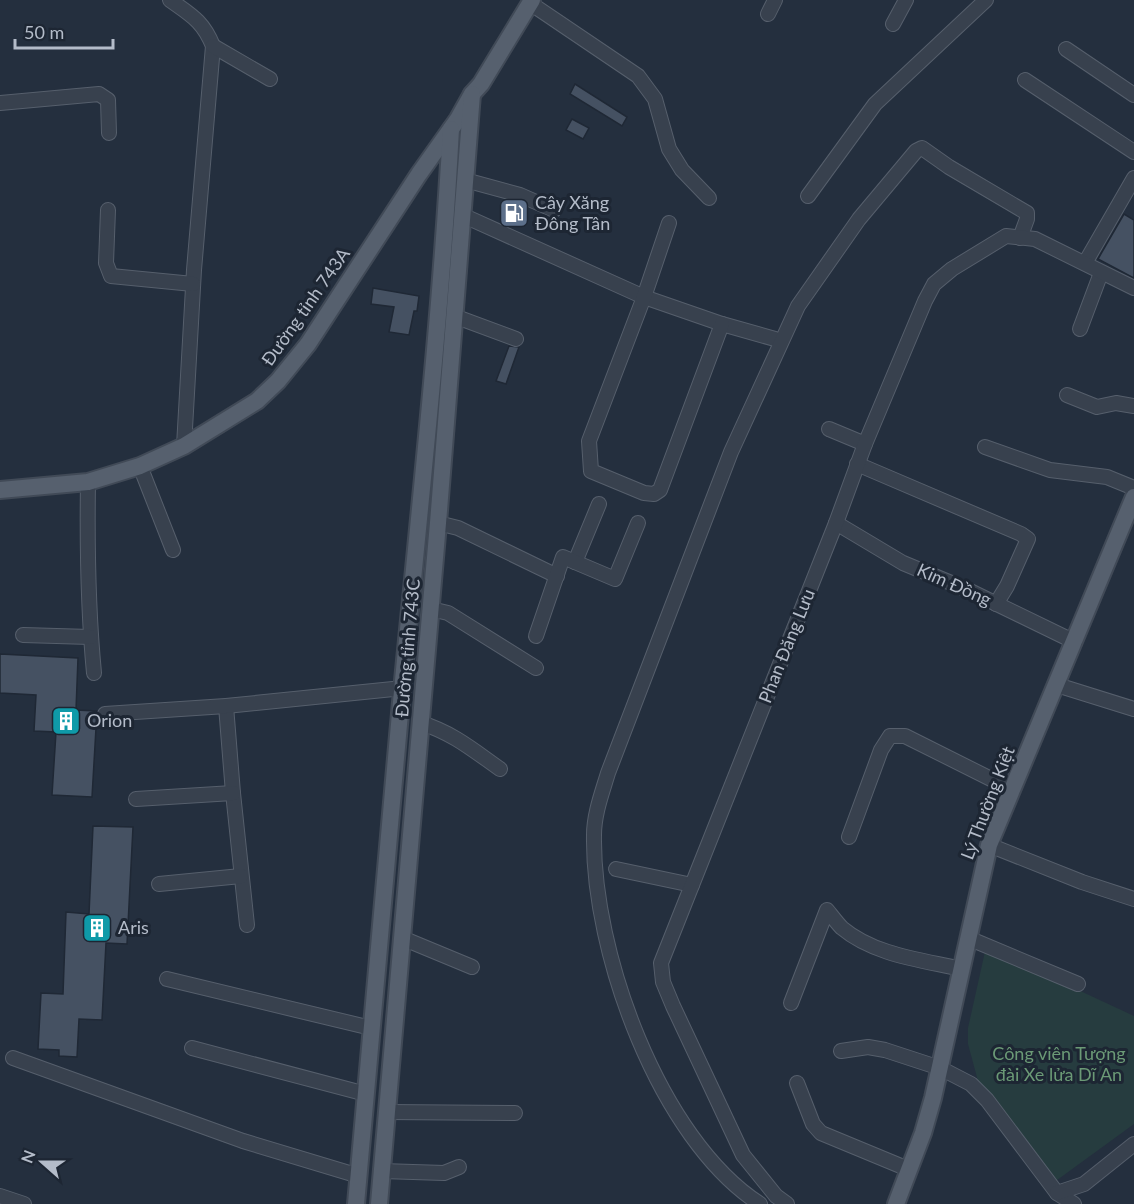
<svg xmlns="http://www.w3.org/2000/svg" width="1134" height="1204" font-family="Lato,sans-serif">
<style>
.green{fill:#263c3f}
.building{fill:#455162;stroke:#1f2835;stroke-width:1.5}
.lines{fill:none;stroke-linecap:round;stroke-linejoin:round}
.minor-casing{stroke:#565f6c;stroke-width:16}
.major-casing{stroke:#414a57;stroke-width:20}
.minor{stroke:#38414e;stroke-width:14}
.major{stroke:#56606e;stroke-width:16}
.labels{text-anchor:middle;stroke-width:6;stroke-linejoin:round;paint-order:stroke}
.poi-label{font-size:18px;fill:#b4bcc9;stroke:#1d2633;text-anchor:start}
.street-label{font-size:18px;fill:#b4bcc9;stroke:#1d2633}
.park-label{font-size:18px;fill:#6b9a76;stroke:#1d2633}
</style>
<rect width="100%" height="100%" fill="#242f3e"/>
<polygon class="green" points="986,947 1134,1016 1134,1124 1053,1183 978,1081 968,1044 968,1028"/>
<g class="building">
<polygon points="575,84 627,117 622,126 570,94"/>
<polygon points="572,119 589,128 583,139 566,130"/>
<polygon points="1124,214 1134,220 1134,278 1098,259"/>
<polygon points="373,288 419,296 417,311 414,311 409,335 389,332 394,307 371,304"/>
<polygon points="509,346 519,347 506,384 496,381"/>
<polygon points="0,654 78,658 76,710 97,711 92,797 52,795 56,732 34,731 36,695 0,693"/>
<polygon points="93,826 133,827 127,944 106,943 102,1020 79,1019 77,1057 59,1056 59,1050 38,1049 41,993 63,994 66,912 89,914"/>
</g>
<g class="lines">
<g class="minor-casing">
<g id="minor">
<path d="M170 0C191 15 203 21 213 46L194 270 184 446"/>
<polyline points="530,3 638,76 655,99 669,149 682,170 709,198"/>
<polyline points="768,14 775,0"/>
<polyline points="893,24 906,0"/>
<polyline points="213,46 270,79"/>
<polyline points="1066,49 1134,95"/>
<polyline points="1025,80 1134,152"/>
<polyline points="0,103 99,94 108,100 109,133"/>
<polyline points="465,180 520,195 554,210"/>
<polyline points="808,196 875,104 986,0"/>
<polyline points="108,210 106,263 111,276 193,284"/>
<polyline points="462,215 644,297 722,324 775,339"/>
<polyline points="669,223 644,297 589,441 591,471 644,493 654,494 660,490 722,324"/>
<polyline points="1085,263 1134,178"/>
<polyline points="454,316 516,339"/>
<polyline points="1080,329 1101,273"/>
<polyline points="1067,395 1097,407 1116,403 1134,406"/>
<polyline points="829,429 865,444"/>
<polyline points="985,447 1050,470 1107,477 1134,488"/>
<polyline points="857,464 1021,534 1028,539 1007,586 996,604"/>
<polyline points="140,466 173,550"/>
<path d="M88 482C87 546 88 610 94 673"/>
<polyline points="438,523 458,528 557,576"/>
<polyline points="836,523 903,563 968,590 1075,642"/>
<polyline points="575,562 599,504"/>
<polyline points="431,609 448,613 536,668"/>
<polyline points="23,635 90,637"/>
<polyline points="536,636 563,557 615,579 638,523"/>
<polyline points="1057,685 1134,709"/>
<polyline points="226,706 233,793 247,925"/>
<polyline points="105,714 226,706 403,688"/>
<path d="M421 723C453 733 473 750 500 769"/>
<polyline points="136,799 233,793"/>
<polyline points="849,837 881,750 890,736 905,736 1013,790"/>
<polyline points="989,845 1082,882 1134,899"/>
<polyline points="616,869 692,885"/>
<polyline points="159,884 241,876"/>
<polyline points="402,938 472,967"/>
<polyline points="968,938 1078,984"/>
<polyline points="167,979 371,1028"/>
<path d="M791 1003 827 910C832 916 837 923 842 928 874 955 922 960 961 969"/>
<polyline points="192,1048 366,1094"/>
<polyline points="841,1051 868,1047 885,1050 940,1068 971,1084 987,1100 1057,1193 1074,1204"/>
<polyline points="13,1058 243,1141 359,1176"/>
<polyline points="797,1083 813,1124 821,1133 908,1169"/>
<polyline points="387,1112 515,1113"/>
<polyline points="382,1171 444,1173 459,1167"/>
<polyline points="1057,1193 1084,1184 1134,1144"/>
<polyline points="0,1196 24,1204"/>
<path d="M760 1204C659 1139 592 951 594 835 594 814 602 793 608 773L731 452 798 306 859 219 916 151 922 148 949 167 1027 213V219L1020 238"/>
<polyline points="787,1204 776,1196 743,1155 673,1006 663,982 661,963 836,523 865,444 925,301 934,284 952,269 1006,236 1035,239 1134,288"/>
</g>
</g>
<g class="major-casing">
<g id="major">
<polyline points="0,490 88,482 140,466 184,446 257,401 278,381 308,344 419,174 458,119 472,94 481,84 532,0"/>
<path d="M356 1204C372 1033 386 862 402 691 420 504 441 317 451 129"/>
<polyline points="379,1204 438,523 472,94"/>
<polyline points="896,1204 923,1133 933,1098 989,845 1134,497"/>
</g>
</g>
<use href="#minor" class="minor"/>
<use href="#major" class="major"/>
</g>
<defs>
<g id="fuel-square" transform="scale(1.5)"><rect x="-9" y="-9" width="18" height="18" rx="4" fill="#5c6f8a" stroke="#1d2633"/><path d="M-5.5-6h7V0h2V4h1.3V-2.5L3-4.5l.8-.8L6-3V5H2.5V1h-1V6h-7ZM-4.2-4.7v3.2H.2V-4.7Z" fill="#fff"/></g>
<g id="building-square" transform="scale(1.5)"><rect x="-9" y="-9" width="18" height="18" rx="4" fill="#0f9aa8" stroke="#1d2633"/><path d="M-4-6H4V6H1V3H-1V6H-4ZM-2.5-4.3h1.7v1.8h-1.7ZM.8-4.3h1.7v1.8H.8ZM-2.5-1h1.7V.8h-1.7ZM.8-1h1.7V.8H.8Z" fill="#fff"/></g>
</defs>
<g fill-rule="evenodd">
<use href="#fuel-square" x="514" y="213"/>
<use href="#building-square" x="66" y="721"/>
<use href="#building-square" x="97" y="928"/>
</g>
<g class="labels">
<g class="poi-label">
<text x="535" y="209">Cây Xăng<tspan x="535" dy="21">Đông Tân</tspan></text>
<text x="87" y="727">Orion</text>
<text x="118" y="934">Aris</text>
</g>
<g class="street-label">
<text transform="translate(306 307) rotate(-55)" y="6">Đường tỉnh 743A</text>
<text transform="translate(954 585) rotate(24)" y="6">Kim Đồng</text>
<text transform="translate(787 646) rotate(-68)" y="6">Phan Đăng Lưu</text>
<text transform="translate(408 648) rotate(-85)" y="6">Đường tỉnh 743C</text>
<text transform="translate(988 803) rotate(-69)" y="6">Lý Thường Kiệt</text>
</g>
<g class="park-label">
<text x="1059" y="1060">Công viên Tượng<tspan x="1059" dy="21">đài Xe lửa Dĩ An</tspan></text>
</g>
</g>
<g transform="translate(42 1162) rotate(291)" stroke="#1d2633" stroke-width="4.5" paint-order="stroke">
<path d="M0-4.5L10 22L0 15L-10 22Z" fill="#b4bcc9"/>
<text y="-9" font-size="16" font-weight="bold" text-anchor="middle" fill="#b4bcc9">N</text>
</g>
<path d="M15 39v9h98v-9" fill="none" stroke="#b4bcc9" stroke-width="3"/>
<text x="24" y="39" font-size="18" fill="#b4bcc9" stroke="#1d2633" stroke-width="4.5" paint-order="stroke">50 m</text>
</svg>
